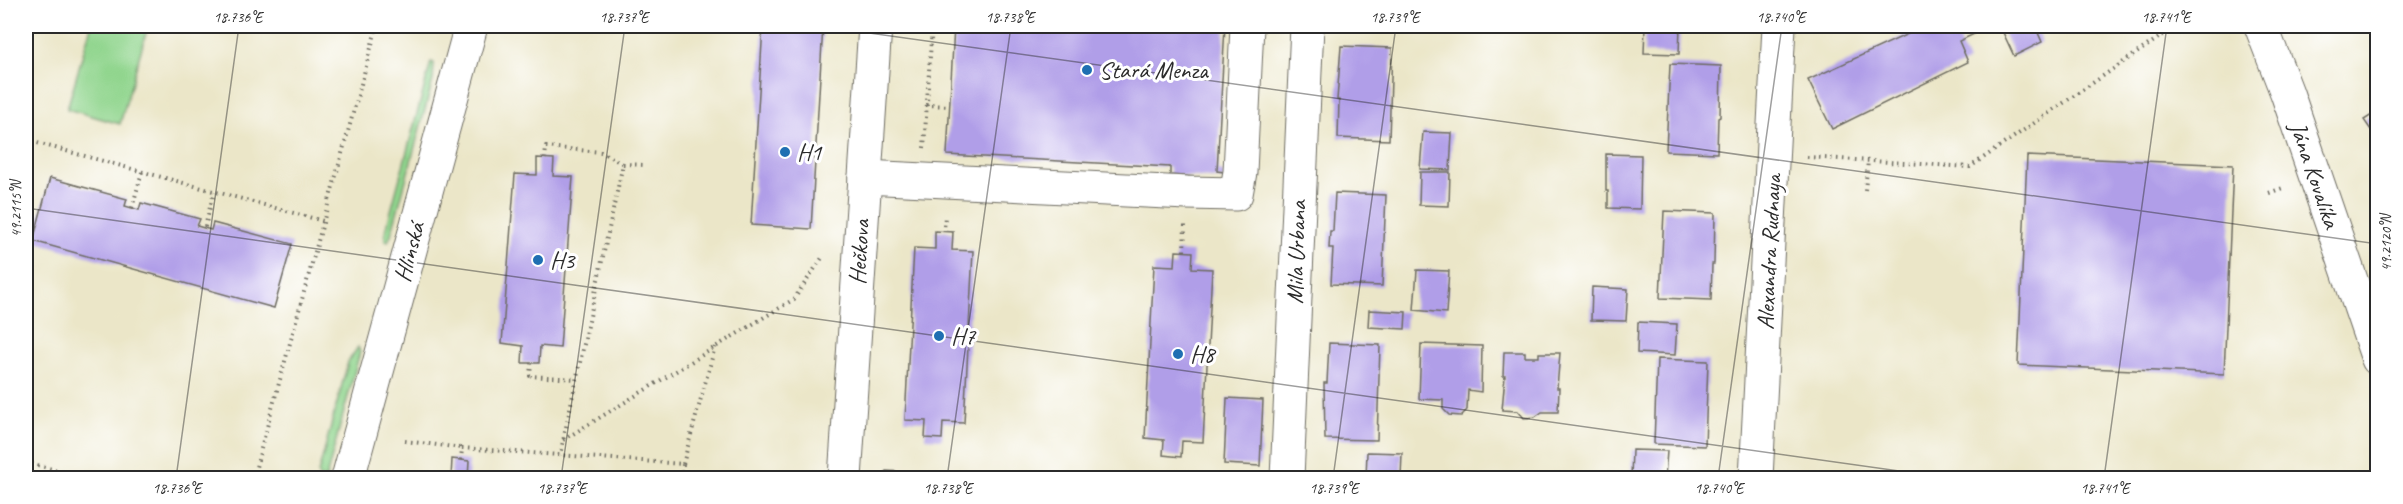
<svg xmlns="http://www.w3.org/2000/svg" width="2403" height="504" font-family="Caveat,sans-serif">
<style>
.green{fill:#91d58e;stroke:#5e805c;stroke-width:1.5}
.building{fill:#b09ee8}
.lines{fill:none;stroke-linecap:round;stroke-linejoin:round}
.minor-casing{stroke:#6e6c62;stroke-width:35}
.path{stroke:#6e6c62;stroke-width:4;stroke-dasharray:1.5 4.5;stroke-linecap:butt}
.minor{stroke:#fff;stroke-width:33}
.ticks{fill:none;stroke:#2b2b2b;stroke-width:1.5;stroke-opacity:0.45}
.poi-dot{fill:#1f6fb2;stroke:#fff;stroke-width:2}
.labels{text-anchor:middle;stroke-width:6;stroke-linejoin:round;paint-order:stroke}
.poi-label{font-size:24px;fill:#2b2b2b;stroke:#fff;text-anchor:start}
.street-label{font-size:24px;fill:#2b2b2b;stroke:#fff}
.neatline{fill:none;stroke:#2b2b2b;stroke-width:2}
.ticks-label{font-size:15px;text-anchor:middle;fill:#2b2b2b}
</style>
<rect width="100%" height="100%" fill="#fff"/>
<filter id="ink" filterUnits="userSpaceOnUse"><feTurbulence type="fractalNoise" baseFrequency=".0167" numOctaves="2"/><feDisplacementMap in="SourceGraphic" scale="12" xChannelSelector="R" yChannelSelector="G"/><feConvolveMatrix kernelMatrix="1 2 1 2 8 2 1 2 1" color-interpolation-filters="sRGB"/></filter>
<filter id="wash" filterUnits="userSpaceOnUse"><feTurbulence type="fractalNoise" baseFrequency=".008" numOctaves="4" result="noise"/><feDisplacementMap in="SourceGraphic" scale="24" xChannelSelector="R" yChannelSelector="G"/><feGaussianBlur stdDeviation="1.35" result="paint"/><feColorMatrix in="noise" values="0 0 0 0 0 0 0 0 0 0 0 0 0 0 0 0 0 1.4 0 .05"/><feComposite in="paint" operator="in"/></filter>
<g filter="url(#wash)">
<rect width="100%" height="100%" fill="#ebe6c8"/>
<g class="green">
<polygon points="91,26 148,26 120,124 67,109"/>
<polygon points="431,62 434,63 433,80 391,235 388,241 385,241 385,233"/>
<polygon points="358,347 360,352 326,478 319,478 318,474 348,362"/>
</g>
<g id="blocks">
<g class="building">
<polygon points="763,26 823,26 811,229 751,225"/>
<polygon points="954,26 1225,26 1217,171 1224,172 1224,179 1170,175 1170,167 947,155"/>
<polygon points="1645,26 1680,26 1679,54 1644,53"/>
<polygon points="1925,26 1991,26 1959,41 1968,62 1832,129 1808,80"/>
<polygon points="2000,26 2035,26 2042,42 2014,56"/>
<polygon points="1341,46 1392,48 1389,140 1338,138 1339,100 1337,100"/>
<polygon points="1670,64 1721,66 1720,117 1718,118 1717,153 1666,151"/>
<polygon points="2378,111 2378,140 2364,120"/>
<polygon points="1423,132 1452,133 1450,170 1420,169"/>
<polygon points="1606,154 1641,155 1640,209 1608,208 1608,191 1606,191"/>
<polygon points="2027,156 2233,165 2224,374 2018,365"/>
<polygon points="537,158 554,159 553,176 573,177 560,348 540,346 539,363 522,363 523,346 502,343 515,174 537,175"/>
<polygon points="1420,172 1450,172 1449,206 1419,205"/>
<polygon points="50,178 127,199 125,206 139,210 141,203 200,219 197,226 211,230 213,223 292,244 274,308 33,241"/>
<polygon points="1335,193 1386,195 1382,286 1331,284 1333,248 1329,248 1330,231 1333,231"/>
<polygon points="1664,211 1715,213 1714,264 1712,264 1711,300 1660,298"/>
<polygon points="935,231 953,232 952,250 973,251 964,423 943,422 942,439 925,438 926,421 905,420 914,248 935,249"/>
<polygon points="1176,251 1193,252 1192,268 1212,269 1203,442 1182,441 1181,457 1163,455 1164,440 1145,438 1154,265 1175,266"/>
<polygon points="1417,270 1449,271 1446,313 1414,310"/>
<polygon points="1592,287 1628,289 1626,321 1591,320"/>
<polygon points="1369,310 1406,312 1405,329 1368,327"/>
<polygon points="1638,322 1677,324 1675,355 1637,353"/>
<polygon points="1329,343 1380,345 1377,440 1325,439 1324,383 1327,383"/>
<polygon points="1421,344 1482,346 1481,392 1468,390 1467,410 1461,416 1449,415 1443,409 1443,400 1419,399"/>
<polygon points="1504,352 1525,352 1525,357 1539,357 1539,353 1560,353 1557,388 1559,388 1558,412 1542,412 1535,417 1524,418 1518,411 1502,410 1505,376 1503,376"/>
<polygon points="1657,359 1708,361 1705,446 1654,444"/>
<polygon points="1227,398 1263,400 1260,466 1224,464"/>
<polygon points="1632,450 1667,451 1665,478 1631,478"/>
<polygon points="1367,452 1402,453 1401,478 1366,478"/>
<polygon points="452,459 469,461 468,478 451,478"/>
<polygon points="886,471 940,474 939,478 885,478"/>
</g>
</g>
</g>
<g filter="url(#ink)">
<use href="#blocks" fill-opacity="0" stroke="#6e6c62" stroke-width="1.5"/>
<g class="lines">
<g class="minor-casing">
<g id="minor">
<polyline points="2261,26 2287,93 2378,359"/>
<polyline points="865,177 1187,193 1236,194 1240,172 1247,26"/>
<polyline points="348,478 471,26"/>
<polyline points="845,478 875,26"/>
<polyline points="1287,478 1307,26"/>
<polyline points="1756,478 1779,26"/>
</g>
</g>
<g class="path">
<polyline points="926,105 949,106"/>
<polyline points="26,140 323,221"/>
<polyline points="924,148 932,26"/>
<polyline points="1807,157 1970,167 2176,26"/>
<polyline points="545,159 546,147 601,152 623,164 560,455"/>
<polyline points="623,164 645,165"/>
<polyline points="1865,190 1868,161"/>
<polyline points="2269,193 2283,188"/>
<polyline points="132,208 142,172"/>
<polyline points="205,227 214,192"/>
<polyline points="944,232 945,215"/>
<polyline points="1184,251 1185,225"/>
<polyline points="531,363 530,376 576,379"/>
<polyline points="563,440 794,299 824,255"/>
<polyline points="405,441 462,448"/>
<polyline points="461,460 462,448 683,464 682,475"/>
<polyline points="26,462 85,478"/>
<polyline points="683,464 715,347"/>
<polyline points="58,478 60,471"/>
<polyline points="253,478 377,26"/>
</g>
<use href="#minor" class="minor"/>
</g>
</g>
<path class="ticks" d="M819 26 2378 244M26 208 1949 478M176 478 239 26M561 478 625 26M947 478 1011 26M1333 478 1396 26M1718 478 1782 26M2104 478 2167 26"/>
<g class="poi-dot">
<circle cx="1087" cy="70" r="6"/>
<circle cx="785" cy="152" r="6"/>
<circle cx="538" cy="260" r="6"/>
<circle cx="939" cy="336" r="6"/>
<circle cx="1178" cy="354" r="6"/>
</g>
<g class="labels">
<g class="poi-label">
<text x="1099" y="78">Stará Menza</text>
<text x="797" y="160">H1</text>
<text x="550" y="268">H3</text>
<text x="951" y="344">H7</text>
<text x="1190" y="362">H8</text>
</g>
<g class="street-label">
<text transform="translate(2315 175) rotate(71)" y="8">Jána Kovalíka</text>
<text transform="translate(409 252) rotate(-75)" y="8">Hlinská</text>
<text transform="translate(859 252) rotate(-86)" y="8">Hečkova</text>
<text transform="translate(1296 252) rotate(-88)" y="8">Mila Urbana</text>
<text transform="translate(1769 252) rotate(-87)" y="8">Alexandra Rudnaya</text>
</g>
</g>
<rect width="2403" height="504" fill="none" stroke="#fff" stroke-width="66"/>
<rect x="33" y="33" width="2337" height="438" class="neatline"/>
<g class="ticks-label">
<text x="238" y="22">18.736°E</text>
<text x="624" y="22">18.737°E</text>
<text x="1010" y="22">18.738°E</text>
<text x="1395" y="22">18.739°E</text>
<text x="1781" y="22">18.740°E</text>
<text x="2166" y="22">18.741°E</text>
<text transform="translate(16 209) rotate(-90)" y="5">49.2115°N</text>
<text transform="translate(2386 243) rotate(-90)" y="5">49.2120°N</text>
<text x="177" y="493">18.736°E</text>
<text x="562" y="493">18.737°E</text>
<text x="948" y="493">18.738°E</text>
<text x="1334" y="493">18.739°E</text>
<text x="1719" y="493">18.740°E</text>
<text x="2105" y="493">18.741°E</text>
</g>
</svg>
